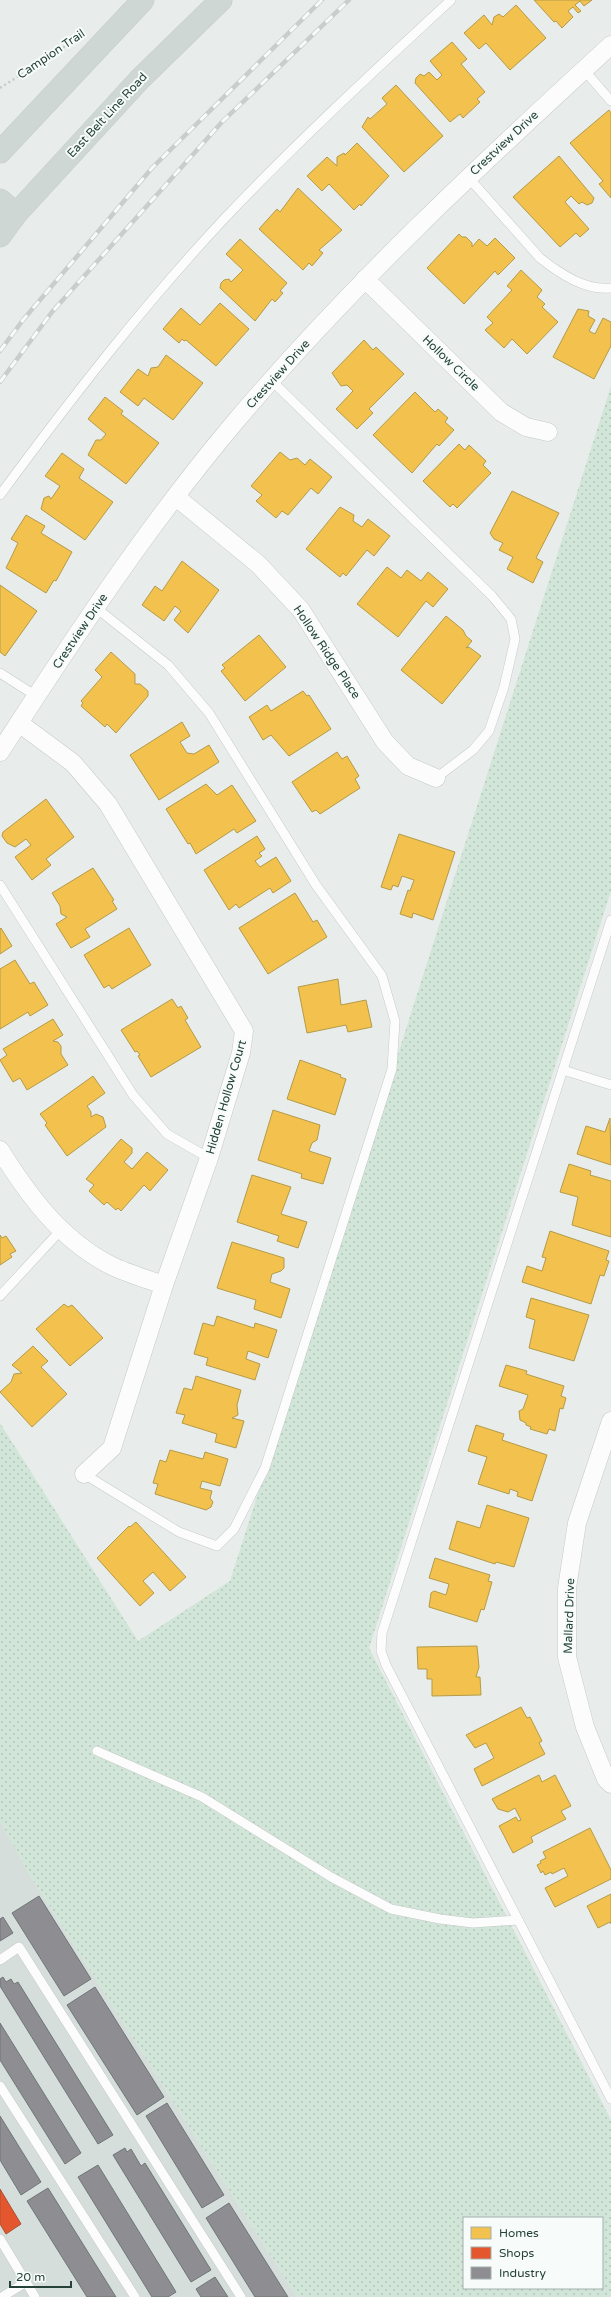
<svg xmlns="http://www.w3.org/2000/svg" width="611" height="2297" font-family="'Varela Round',sans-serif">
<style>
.built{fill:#d6dedb}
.grass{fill:url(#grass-dots);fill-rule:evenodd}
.homes{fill:#f2c14e;stroke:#b49b48}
.shops{fill:#e4572e;stroke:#aa5132}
.industry{fill:#8d8d92;stroke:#6e7678}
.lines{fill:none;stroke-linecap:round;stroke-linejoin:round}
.service-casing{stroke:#c5cac8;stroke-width:10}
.minor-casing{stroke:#c5cac8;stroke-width:19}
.primary-casing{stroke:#c3ccc9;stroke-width:23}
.path{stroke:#c3ccca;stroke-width:2.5;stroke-dasharray:2 3;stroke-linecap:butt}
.service{stroke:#fcfcfc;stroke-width:9}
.minor{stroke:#fcfcfc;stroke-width:18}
.primary{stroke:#cfd7d5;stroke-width:22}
.rail-casing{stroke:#c9cdcc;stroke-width:4.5}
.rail{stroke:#f7fbf9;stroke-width:3;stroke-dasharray:9;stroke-linecap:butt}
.labels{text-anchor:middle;stroke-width:4;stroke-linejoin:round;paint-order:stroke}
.street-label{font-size:12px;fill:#24423a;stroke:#f7fbf9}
</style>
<defs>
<pattern id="grass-dots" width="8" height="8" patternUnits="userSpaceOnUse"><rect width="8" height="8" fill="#d1e6d8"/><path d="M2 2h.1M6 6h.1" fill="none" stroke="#b3c6ba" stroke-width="1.8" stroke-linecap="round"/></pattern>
</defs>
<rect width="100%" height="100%" fill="#e8edeb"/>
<polygon class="built" points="0,1820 28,1872 297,2297 0,2297"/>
<path class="grass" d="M611 386V891L369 1648 611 2120V2297H297L28 1872 0 1820V1423L138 1641 230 1581ZM464 2218H602V2288H464Z"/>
<g class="homes">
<polygon points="534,0 592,0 584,6 580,1 575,5 581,11 578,13 573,7 568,11 573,17 562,28 556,21 554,22"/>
<polygon points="516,5 546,38 510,70 486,43 479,49 464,33 484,15 492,25 494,17 499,14 503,17"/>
<polygon points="452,42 467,59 461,64 485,92 477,99 480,102 463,118 460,114 450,122 415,83 416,78 420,74 424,76 429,72 437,80 442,75 430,61"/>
<polygon points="396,85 443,136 404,172 362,127 368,117 370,119 387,104 382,98"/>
<polygon points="609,110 611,113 611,198 599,184 603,181 570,143"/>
<polygon points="357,143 389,176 361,206 360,204 354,210 329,184 322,191 307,176 327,157 337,166 337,157 344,153 345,155"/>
<polygon points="559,156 594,198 592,203 587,205 582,202 579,204 571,196 565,202 589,229 580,237 576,233 560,247 513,197"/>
<polygon points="298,188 342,230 319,250 323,253 312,266 309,263 303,270 259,229 277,209 280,212"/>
<polygon points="459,234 462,237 466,237 472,243 472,247 479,239 487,246 495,238 515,258 498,275 495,271 464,304 427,268"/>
<polygon points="240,239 287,283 280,291 283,293 275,302 272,299 255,321 220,288 221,283 224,280 229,279 231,282 243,270 226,254"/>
<polygon points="521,270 542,290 537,297 545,304 542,307 558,322 527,354 512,339 504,348 485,330 493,323 487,317 512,290 507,286"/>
<polygon points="220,303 249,329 216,366 186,340 184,341 182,339 179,343 163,329 181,308 200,325"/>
<polygon points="578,309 589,311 588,316 595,320 589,331 595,334 603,318 611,322 611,346 594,379 553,357"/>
<polygon points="364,340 373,350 376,347 404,374 369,409 373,413 357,429 336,409 353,391 347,385 341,386 332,373"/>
<polygon points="166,355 203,383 173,420 144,398 138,406 120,392 138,369 148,376 151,368 158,367"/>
<polygon points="415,392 435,412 438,409 448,418 445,422 454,430 439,446 437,444 412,473 373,435"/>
<polygon points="105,397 123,411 121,414 159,443 126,484 88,455 96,440 101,440 106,434 88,419"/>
<polygon points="459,444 465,450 469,445 486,461 483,465 491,473 457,508 453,504 450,507 423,481"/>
<polygon points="280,452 290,460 297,458 305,465 310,459 332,477 318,494 311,488 288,515 282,511 276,518 256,501 262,495 251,486"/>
<polygon points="62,453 84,469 79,478 113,502 85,540 41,509 44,498 49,496 51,499 60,486 45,476"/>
<polygon points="512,491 559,513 536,558 543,562 533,583 507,569 513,557 499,550 503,543 494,539 490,533"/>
<polygon points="340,507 354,515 353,521 362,527 368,519 390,536 374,556 367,550 346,576 343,573 340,577 306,549"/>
<polygon points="26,515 45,526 41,533 72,552 56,581 54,580 46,593 6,568 18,543 11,539"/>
<polygon points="182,561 219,590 188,633 174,620 181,611 175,606 164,621 142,605 155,586 162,591"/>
<polygon points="387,567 401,578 407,570 421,581 428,572 448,589 433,607 426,601 398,637 357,604"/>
<polygon points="0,585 37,611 5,656 0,652"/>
<polygon points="446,616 463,630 466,636 472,641 466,648 469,647 481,656 442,704 401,670"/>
<polygon points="259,635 286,667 245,701 221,671 225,668 222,665"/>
<polygon points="111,652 135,674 135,684 140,684 148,691 148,696 116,733 107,724 105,727 81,706 83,703 81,701 102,677 95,670"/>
<polygon points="303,691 307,696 309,695 331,729 289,756 271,735 263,740 249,717 267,705 271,711"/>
<polygon points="182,722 190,736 180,742 187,753 194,754 209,745 219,762 159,800 130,755"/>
<polygon points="337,752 342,759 347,756 359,776 355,779 360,788 320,814 316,810 312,812 292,782"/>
<polygon points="206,784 217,795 232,785 256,821 237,833 234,829 196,854 190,843 188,844 166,809"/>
<polygon points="46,799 74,837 46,859 51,865 32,880 15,857 31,845 26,839 15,847 7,843 2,836 3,832"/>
<polygon points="399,834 455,852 433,920 413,913 412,918 400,914 408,890 410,891 414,880 402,876 398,887 393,885 391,890 381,887"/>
<polygon points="257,836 265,849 259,853 262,856 255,861 260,867 276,857 291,881 273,893 270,888 239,908 236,904 229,910 204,870"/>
<polygon points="93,868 114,900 112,901 117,909 85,929 90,937 71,948 56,924 67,917 61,914 60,906 52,893"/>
<polygon points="295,893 313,922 317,920 327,937 268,974 239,928"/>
<polygon points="1,928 12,946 0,954 0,929"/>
<polygon points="129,928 151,965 112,989 109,985 104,988 84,955"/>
<polygon points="15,960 30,984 34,982 48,1005 30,1016 28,1012 0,1029 0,969"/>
<polygon points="338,979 341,1005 366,1000 372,1027 348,1032 346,1025 307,1033 298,987"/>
<polygon points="172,999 178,1008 181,1006 188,1018 185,1020 201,1047 151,1077 138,1056 140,1055 137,1051 135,1052 121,1030"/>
<polygon points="53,1019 63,1035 53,1041 58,1042 61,1046 61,1054 68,1065 27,1090 20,1078 13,1082 0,1060 7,1055 3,1049"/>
<polygon points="300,1060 341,1075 340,1077 346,1079 335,1115 287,1099"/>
<polygon points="93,1076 105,1093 87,1106 91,1112 91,1117 96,1114 103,1117 106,1127 67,1156 45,1125 47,1123 40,1114"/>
<polygon points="273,1110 320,1125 317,1140 312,1143 309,1151 331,1158 323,1184 301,1178 302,1174 258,1160"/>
<polygon points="610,1118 611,1165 577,1154 586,1126 605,1132"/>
<polygon points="121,1139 132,1148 132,1153 124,1162 132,1169 147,1152 168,1170 150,1191 144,1185 121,1211 118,1208 116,1210 107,1202 104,1205 89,1191 94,1185 86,1179"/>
<polygon points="569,1164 591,1171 590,1175 611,1181 611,1237 572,1225 578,1197 560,1192"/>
<polygon points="252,1175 291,1187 281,1214 307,1222 298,1248 277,1241 279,1236 237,1222"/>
<polygon points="550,1231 609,1251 606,1260 609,1261 604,1276 600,1275 591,1304 522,1282 527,1266 542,1271 546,1258 542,1257"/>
<polygon points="0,1235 2,1238 6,1236 16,1251 10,1254 12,1257 0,1265"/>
<polygon points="232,1242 284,1258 284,1268 281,1271 272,1274 270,1282 290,1289 281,1318 254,1309 256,1300 217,1288"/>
<polygon points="531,1298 589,1315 574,1361 529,1348 535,1320 526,1317"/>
<polygon points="64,1304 68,1307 72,1305 103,1338 70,1366 36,1329"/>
<polygon points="217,1316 254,1328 255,1323 277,1330 268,1358 248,1351 246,1359 260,1364 255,1380 206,1365 208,1358 194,1354 203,1323 214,1326"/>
<polygon points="33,1346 48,1361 41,1367 67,1394 32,1427 0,1392 11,1382 14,1374 22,1373 12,1365"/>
<polygon points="506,1365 527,1371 526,1374 564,1386 561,1396 566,1398 563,1409 560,1408 555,1431 549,1429 547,1434 530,1429 531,1427 526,1425 526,1423 520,1420 519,1411 523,1409 528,1395 499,1386"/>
<polygon points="196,1376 241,1390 237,1405 238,1415 232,1418 244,1421 236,1448 215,1442 217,1434 182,1423 185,1415 176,1413 184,1388 192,1390"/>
<polygon points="476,1425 504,1434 502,1440 547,1455 532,1501 517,1496 518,1492 510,1489 509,1494 478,1484 487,1457 468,1451"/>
<polygon points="170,1450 203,1459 205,1452 228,1459 220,1486 202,1481 200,1488 212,1491 210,1498 213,1502 211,1507 206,1510 155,1494 158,1484 153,1483 160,1460 166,1462"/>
<polygon points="487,1505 529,1518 514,1567 496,1562 495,1564 449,1549 457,1521 480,1528"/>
<polygon points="136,1522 186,1577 170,1591 153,1572 143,1581 154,1593 140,1606 97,1558 129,1526 130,1527"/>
<polygon points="435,1558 490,1575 488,1581 492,1582 484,1610 481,1609 477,1622 429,1607 431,1593 434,1591 446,1595 449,1584 429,1578"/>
<polygon points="477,1646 479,1667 476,1677 480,1677 481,1695 432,1696 432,1679 427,1679 427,1669 418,1669 417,1647"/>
<polygon points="521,1707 527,1718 530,1717 542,1741 539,1743 545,1754 482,1786 474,1769 494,1758 486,1743 475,1748 466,1735"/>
<polygon points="539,1775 542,1782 555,1775 571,1806 561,1811 566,1819 531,1837 533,1842 513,1853 499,1826 516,1817 518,1821 521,1820 515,1808 508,1812 498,1809 492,1799"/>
<polygon points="590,1828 611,1870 611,1879 555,1907 545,1888 568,1876 564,1868 552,1874 551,1872 545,1875 543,1871 541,1873 537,1865 541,1863 540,1861 546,1858 543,1852"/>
<polygon points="611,1894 611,1924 610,1922 598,1928 587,1906"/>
</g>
<polygon class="shops" points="0,2189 21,2224 6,2234 0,2224"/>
<g class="industry">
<polygon points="39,1896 91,1979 64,1996 12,1913"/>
<polygon points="3,1917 13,1933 0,1941 0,1919"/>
<polygon points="3,1977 6,1982 11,1979 14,1984 18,1982 113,2135 98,2144 0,1986 0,1979"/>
<polygon points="95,1987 164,2097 137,2115 67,2005"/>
<polygon points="0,2023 81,2153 65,2164 0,2060"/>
<polygon points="167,2103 224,2195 202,2208 146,2116"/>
<polygon points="0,2116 41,2182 21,2195 0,2160"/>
<polygon points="125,2148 127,2152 131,2149 141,2166 145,2163 211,2270 191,2282 113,2155"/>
<polygon points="98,2165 176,2292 168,2297 152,2297 78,2177"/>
<polygon points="48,2188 116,2297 87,2297 27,2201"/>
<polygon points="229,2203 288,2297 255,2297 206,2218"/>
<polygon points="215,2277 228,2297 201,2297 196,2289"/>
</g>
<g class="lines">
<g class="service-casing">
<g id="service">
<polyline points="584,70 611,101"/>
<path d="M468 177 540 258C559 273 585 291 611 288"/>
<polyline points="271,380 492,596 511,619 515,639 504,687 489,731 473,750 436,778"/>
<path d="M0 495C70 400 142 307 223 220 296 143 373 72 451 0"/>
<polyline points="0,673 36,696"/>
<polyline points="0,885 133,1095 167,1134 209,1158"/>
<polyline points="611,920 382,1633 381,1651 386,1665 611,2099"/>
<polyline points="563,1070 611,1085"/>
<polyline points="0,1296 60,1231"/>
<polyline points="84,1474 179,1532 217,1546 234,1529 265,1468 392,1069 395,1021 382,976 316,885 209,713 168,665 95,607"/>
<polyline points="97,1751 202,1797 331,1877 391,1909 440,1919 473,1923 518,1920"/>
<polyline points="0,1960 19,1947 241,2297"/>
<polyline points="0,2086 135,2297"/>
<polyline points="0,2239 35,2297"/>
<polyline points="2,2297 26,2282"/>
</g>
</g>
<g class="minor-casing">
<g id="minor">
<polyline points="365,279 501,412 526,427 548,432"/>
<polyline points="176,497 258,564 301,610 385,742 408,766 436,778"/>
<polyline points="19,723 73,763 108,804 244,1031 241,1053 209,1158 164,1285 112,1448 84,1474"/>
<path d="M0 752C73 639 148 525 235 422 350 286 480 165 611 45"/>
<path d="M0 1150C29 1196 60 1239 110 1265 126 1273 146 1279 164 1285"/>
<polyline points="611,1421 577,1523 567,1588 567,1657 585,1727 606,1779 611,1784"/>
</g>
</g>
<g class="primary-casing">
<g id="primary">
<polyline points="0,152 143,0"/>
<polyline points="0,200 16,214"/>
<polyline points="0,236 16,214 140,79 221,0"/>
</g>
</g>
<polyline class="path" points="0,88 72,42"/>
<use href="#service" class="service"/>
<use href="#minor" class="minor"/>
<use href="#primary" class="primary"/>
<g class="rail-casing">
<g id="rail">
<polyline points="0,351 23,320 152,168 322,0"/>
<polyline points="0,382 52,312 222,122 349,0"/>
</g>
</g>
<use href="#rail" class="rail"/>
</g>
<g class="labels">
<g class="street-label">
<text transform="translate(51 54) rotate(-34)" y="4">Campion Trail</text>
<text transform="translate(107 115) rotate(-47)" y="4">East Belt Line Road</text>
<text transform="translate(504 143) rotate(-43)" y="4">Crestview Drive</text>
<text transform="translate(451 363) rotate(44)" y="4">Hollow Circle</text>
<text transform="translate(278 374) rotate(-48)" y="4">Crestview Drive</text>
<text transform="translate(80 631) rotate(-56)" y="4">Crestview Drive</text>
<text transform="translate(327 652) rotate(56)" y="4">Hollow Ridge Place</text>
<text transform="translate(226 1097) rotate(-74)" y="4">Hidden Hollow Court</text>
<text transform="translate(569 1616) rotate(-88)" y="4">Mallard Drive</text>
</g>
</g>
<rect x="463" y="2217" width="140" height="72" fill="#f7fbf9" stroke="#a3b1ad"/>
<rect x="471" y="2227" width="20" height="12" fill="#f2c14e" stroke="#a3b1ad"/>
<text x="499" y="2237" font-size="12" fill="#24423a">Homes</text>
<rect x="471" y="2247" width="20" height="12" fill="#e4572e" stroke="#a3b1ad"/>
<text x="499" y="2257" font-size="12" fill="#24423a">Shops</text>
<rect x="471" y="2267" width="20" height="12" fill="#8d8d92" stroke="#a3b1ad"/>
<text x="499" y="2277" font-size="12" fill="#24423a">Industry</text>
<path d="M10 2281v6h61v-6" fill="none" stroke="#24423a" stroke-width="2"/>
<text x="16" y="2281" font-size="12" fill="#24423a" stroke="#f7fbf9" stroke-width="3" paint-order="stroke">20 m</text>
</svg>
